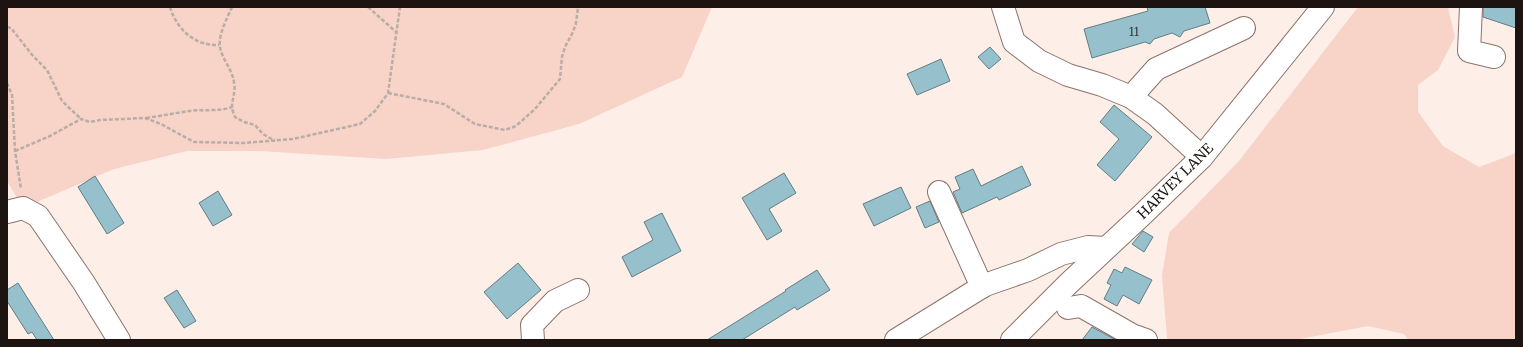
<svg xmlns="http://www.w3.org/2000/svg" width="1523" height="347" font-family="Merriweather,serif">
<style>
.green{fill:#f7d4c7}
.building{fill:#96c1cc;stroke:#627d83}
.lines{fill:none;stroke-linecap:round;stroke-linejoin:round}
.minor-casing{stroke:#8b736b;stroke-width:24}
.path{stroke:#baaca7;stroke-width:2.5;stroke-dasharray:4 2;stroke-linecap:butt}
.minor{stroke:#fff;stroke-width:22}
.labels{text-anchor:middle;stroke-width:3;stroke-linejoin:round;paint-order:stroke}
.number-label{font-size:12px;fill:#3b3f40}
.street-label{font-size:14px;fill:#1d1411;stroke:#fff}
</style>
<rect width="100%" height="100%" fill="#feeee8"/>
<g class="green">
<polygon points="7,7 712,7 682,77 579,124 483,150 386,159 260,151 187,151 114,169 23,208 7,181"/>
<polygon points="1358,7 1448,7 1455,37 1438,70 1418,85 1418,112 1443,146 1479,167 1511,155 1516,152 1516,340 1408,340 1404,334 1368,326 1295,340 1171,340 1167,338 1162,276 1169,233 1239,161"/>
</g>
<g class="building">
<polygon points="1147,7 1205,7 1210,23 1184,31 1180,37 1172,33 1154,39 1150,44 1145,42 1092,58 1084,29 1148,11"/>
<polygon points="1483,7 1516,7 1516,28 1483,17"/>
<polygon points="990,47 1001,59 989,69 978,57"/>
<polygon points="941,59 950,81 917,95 907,74"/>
<polygon points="1114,105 1152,137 1115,181 1097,165 1119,139 1100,122"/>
<polygon points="1022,166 1031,185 999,200 997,197 962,213 953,192 960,189 955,177 973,169 981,186"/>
<polygon points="784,173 796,193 769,209 782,231 767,240 742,198"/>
<polygon points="95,176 124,223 107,234 78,187"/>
<polygon points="901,187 911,208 874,226 863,204"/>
<polygon points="218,191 232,215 213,226 199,203"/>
<polygon points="930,201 939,222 925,228 916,207"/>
<polygon points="662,213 681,251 632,277 622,257 653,240 644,222"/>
<polygon points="1143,231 1153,237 1144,252 1132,244"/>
<polygon points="518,263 541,290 507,319 484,292"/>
<polygon points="1125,267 1152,280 1139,304 1123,295 1117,306 1104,299 1111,285 1107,283 1114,269 1122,273"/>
<polygon points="817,270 830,290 797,310 795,307 742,340 707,340 786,291 785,290"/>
<polygon points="18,283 54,340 37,340 32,332 28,334 7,301 7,290"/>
<polygon points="177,290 196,321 184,328 164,298"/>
<polygon points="1092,327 1116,340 1082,340"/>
</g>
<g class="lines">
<g class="minor-casing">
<g id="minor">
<polyline points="1003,7 1014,42 1039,61 1068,75 1102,85 1131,97 1155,114 1202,157"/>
<polyline points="1471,7 1469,51 1494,57"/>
<polyline points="1131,97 1156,69 1244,28"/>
<polyline points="939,192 982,287"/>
<polyline points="7,212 23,208 38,216 84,283 119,340"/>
<polyline points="1068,308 1081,306 1132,335 1146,340"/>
<polyline points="533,340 532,325 555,301 578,290"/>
<polyline points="896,340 985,285 1028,270 1061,254 1088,247 1106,248"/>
<polyline points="1012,340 1068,284 1143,214 1202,157 1323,7"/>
</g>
</g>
<g class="path">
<path d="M170 7C177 30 195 46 219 45"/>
<path d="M232 7C226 21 215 39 222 54 226 64 233 72 234 83 236 91 232 99 232 108 232 110 234 114 235 117L244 122 255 125 263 134 275 141"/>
<polyline points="368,7 396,32"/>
<polyline points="7,27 11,28 33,56 47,70 62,101 81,119"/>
<polyline points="7,83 12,95 15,151 21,189"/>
<polyline points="388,93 444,104 475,124 505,130 516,126 535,109 560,79 562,57 565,47 573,32 576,23 578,7"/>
<path d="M146 118C161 116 175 113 189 111 203 109 218 112 232 107"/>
<polyline points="15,151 50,136 81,119 90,122 100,120 145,118 161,124 194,142 243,143 293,139 360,124 375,111 388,93 400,7"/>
</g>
<use href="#minor" class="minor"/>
</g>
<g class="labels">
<g class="number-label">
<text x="1134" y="36">11</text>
</g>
<g class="street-label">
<text transform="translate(1175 181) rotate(-45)" y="5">HARVEY LANE</text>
</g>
</g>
<rect width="1523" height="347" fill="none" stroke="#1d1411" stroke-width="16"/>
</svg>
